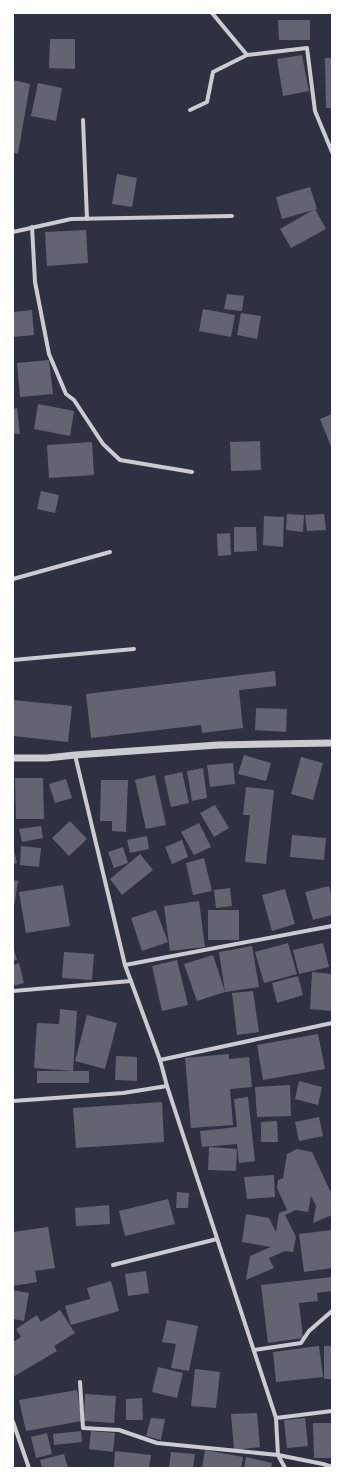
<svg xmlns="http://www.w3.org/2000/svg" width="345" height="1481" font-family="'Noto Sans',sans-serif">
<style>
.building{fill:#626471}
.lines{fill:none;stroke-linecap:round;stroke-linejoin:round}
.minor{stroke:#caccd0;stroke-width:4}
.tertiary{stroke:#caccd0;stroke-width:7}
</style>
<rect width="100%" height="100%" fill="#2d3142"/>
<g class="building">
<polygon points="278,20 310,20 310,40 279,40"/>
<polygon points="50,39 75,39 75,69 49,68"/>
<polygon points="302,55 309,91 283,96 277,59"/>
<polygon points="325,58 332,58 332,108 326,108"/>
<polygon points="13,80 30,84 18,154 13,153"/>
<polygon points="38,83 62,88 56,121 31,116"/>
<polygon points="117,174 137,178 132,207 112,204"/>
<polygon points="310,187 317,209 282,219 276,197"/>
<polygon points="315,209 326,229 291,248 280,229"/>
<polygon points="86,230 88,263 47,266 45,232"/>
<polygon points="227,294 244,296 242,311 224,309"/>
<polygon points="203,309 235,315 231,337 199,331"/>
<polygon points="32,310 34,335 13,337 13,312"/>
<polygon points="241,313 261,316 257,339 237,335"/>
<polygon points="49,360 53,394 20,397 17,363"/>
<polygon points="38,404 74,411 70,436 34,429"/>
<polygon points="17,408 20,434 13,434 13,409"/>
<polygon points="332,414 332,449 320,419"/>
<polygon points="260,441 261,470 231,471 230,442"/>
<polygon points="92,442 94,475 49,478 47,445"/>
<polygon points="41,491 59,495 55,513 37,509"/>
<polygon points="287,514 304,515 303,532 286,530"/>
<polygon points="324,514 326,530 307,531 305,515"/>
<polygon points="264,516 284,517 283,547 263,545"/>
<polygon points="234,527 256,527 257,551 234,552"/>
<polygon points="230,533 231,555 218,556 217,534"/>
<polygon points="275,671 276,686 239,690 243,728 202,733 201,725 91,738 86,694"/>
<polygon points="13,700 72,706 68,742 13,736"/>
<polygon points="256,708 287,709 286,732 255,730"/>
<polygon points="244,755 271,763 266,781 238,774"/>
<polygon points="301,757 323,763 313,800 291,794"/>
<polygon points="233,763 235,784 210,787 207,765"/>
<polygon points="203,768 207,798 192,801 187,771"/>
<polygon points="182,772 189,803 171,807 164,776"/>
<polygon points="155,775 166,825 146,829 135,780"/>
<polygon points="15,778 43,778 44,819 16,819"/>
<polygon points="66,779 72,798 55,803 49,784"/>
<polygon points="101,780 128,780 126,832 112,831 112,821 100,821"/>
<polygon points="246,787 274,790 266,864 245,862 250,815 243,815"/>
<polygon points="215,805 229,828 214,837 200,813"/>
<polygon points="70,821 87,839 69,856 52,838"/>
<polygon points="199,823 211,847 194,855 181,832"/>
<polygon points="41,826 43,838 22,842 19,829"/>
<polygon points="292,835 326,838 324,860 290,857"/>
<polygon points="147,836 149,849 130,853 127,840"/>
<polygon points="182,840 188,857 172,864 165,847"/>
<polygon points="21,846 41,848 39,867 20,865"/>
<polygon points="13,847 17,863 13,864"/>
<polygon points="123,847 128,863 114,868 108,852"/>
<polygon points="140,854 153,870 122,895 110,879"/>
<polygon points="204,858 212,891 193,895 186,863"/>
<polygon points="13,880 18,881 14,907 13,907"/>
<polygon points="63,885 70,926 26,933 19,892"/>
<polygon points="329,886 332,897 332,915 313,920 305,892"/>
<polygon points="230,888 232,906 216,908 214,890"/>
<polygon points="285,889 295,924 272,931 262,895"/>
<polygon points="199,901 205,947 170,951 164,906"/>
<polygon points="156,910 168,942 142,951 131,918"/>
<rect x="208" y="910" width="31" height="30"/>
<polygon points="288,943 297,974 264,983 255,952"/>
<polygon points="323,943 329,967 299,974 293,950"/>
<polygon points="13,946 17,960 13,961"/>
<polygon points="252,946 259,987 225,992 219,952"/>
<polygon points="64,952 94,954 92,980 62,978"/>
<polygon points="213,955 225,992 197,1001 184,964"/>
<polygon points="177,960 188,1005 162,1011 152,966"/>
<polygon points="19,963 24,983 13,986 13,965"/>
<polygon points="312,972 332,974 332,1011 310,1009"/>
<polygon points="298,976 303,995 277,1003 272,983"/>
<polygon points="253,991 259,1032 237,1035 232,993"/>
<polygon points="60,1009 77,1011 73,1071 34,1068 37,1023 59,1024"/>
<polygon points="87,1015 117,1023 105,1069 75,1061"/>
<polygon points="318,1034 325,1069 263,1080 257,1045"/>
<polygon points="229,1054 229,1059 249,1057 252,1087 230,1089 233,1125 191,1128 185,1058"/>
<polygon points="116,1056 137,1057 137,1081 115,1080"/>
<rect x="37" y="1071" width="52" height="12"/>
<polygon points="299,1081 322,1087 318,1105 295,1099"/>
<polygon points="290,1085 291,1116 257,1117 255,1087"/>
<polygon points="248,1097 255,1161 239,1163 237,1144 202,1147 200,1131 237,1127 234,1099"/>
<polygon points="162,1102 164,1142 76,1148 73,1108"/>
<polygon points="319,1117 323,1136 299,1141 295,1122"/>
<polygon points="277,1121 278,1142 261,1142 261,1122"/>
<polygon points="209,1147 237,1149 236,1171 208,1170"/>
<polygon points="297,1149 312,1152 332,1195 332,1215 313,1223 316,1206 311,1196 308,1212 296,1210 285,1215 296,1237 293,1252 285,1251 269,1258 274,1268 246,1280 250,1256 271,1247 242,1242 246,1214 269,1218 276,1232 279,1213 287,1210 277,1188 278,1180 283,1178 287,1154"/>
<polygon points="274,1175 275,1197 247,1199 244,1177"/>
<polygon points="177,1192 189,1193 188,1208 176,1208"/>
<polygon points="168,1199 175,1224 125,1236 119,1211"/>
<polygon points="109,1205 110,1224 76,1226 75,1208"/>
<polygon points="48,1227 55,1268 35,1271 37,1282 13,1286 13,1232"/>
<polygon points="332,1230 332,1268 304,1272 299,1234"/>
<polygon points="146,1271 149,1293 128,1296 125,1274"/>
<polygon points="332,1277 332,1291 317,1293 318,1301 299,1303 303,1338 268,1343 261,1285"/>
<polygon points="111,1281 119,1311 71,1325 65,1306 90,1299 87,1288"/>
<polygon points="13,1290 29,1293 24,1321 13,1319"/>
<polygon points="60,1310 75,1333 54,1346 57,1351 13,1377 13,1342 21,1337 16,1329 37,1315 41,1322"/>
<polygon points="167,1320 198,1326 189,1371 171,1368 176,1344 162,1342"/>
<polygon points="319,1346 323,1377 276,1382 273,1352"/>
<rect x="324" y="1346" width="8" height="33"/>
<polygon points="158,1367 183,1373 177,1398 152,1392"/>
<polygon points="195,1369 220,1372 216,1408 191,1406"/>
<polygon points="77,1390 82,1421 26,1431 19,1400"/>
<polygon points="85,1394 116,1396 114,1423 84,1421"/>
<polygon points="142,1398 143,1420 126,1420 126,1399"/>
<polygon points="257,1413 260,1447 234,1450 231,1414"/>
<polygon points="151,1418 165,1419 161,1440 146,1436"/>
<polygon points="305,1418 308,1446 287,1448 284,1420"/>
<polygon points="313,1423 332,1423 332,1458 314,1458"/>
<polygon points="81,1431 82,1442 54,1445 53,1434"/>
<polygon points="91,1431 115,1433 113,1452 89,1449"/>
<polygon points="47,1433 52,1454 36,1458 31,1437"/>
<polygon points="205,1450 243,1457 241,1468 202,1468"/>
<polygon points="115,1451 151,1455 149,1468 114,1468"/>
<polygon points="171,1452 195,1454 193,1468 169,1468"/>
<polygon points="64,1454 68,1468 42,1468 40,1460"/>
<polygon points="246,1457 272,1463 271,1468 244,1468"/>
</g>
<g class="lines">
<g class="minor">
<polyline points="212,13 247,55 307,48 315,111 332,152"/>
<polyline points="190,110 207,102 213,72 247,55"/>
<polyline points="83,120 87,219"/>
<polyline points="32,227 35,282 49,354 66,394 74,400 103,444 120,460 192,472"/>
<polyline points="13,232 71,219 232,216"/>
<polyline points="13,579 110,552"/>
<polyline points="13,660 134,649"/>
<polyline points="75,755 125,965 160,1060 167,1086 276,1418 278,1455 285,1468"/>
<polyline points="125,965 332,926"/>
<polyline points="13,991 131,981"/>
<polyline points="160,1060 332,1023"/>
<polyline points="13,1101 123,1093 167,1086"/>
<polyline points="113,1265 217,1239"/>
<polyline points="254,1350 301,1343 309,1331 332,1311"/>
<polyline points="80,1382 83,1428 119,1430 157,1443 278,1455 323,1464 332,1467"/>
<polyline points="276,1418 332,1411"/>
<polyline points="13,1422 29,1468"/>
</g>
<polyline class="tertiary" points="13,758 47,758 75,755 218,745 332,743"/>
</g>
<rect width="345" height="1481" fill="none" stroke="#ffffff" stroke-width="28"/>
</svg>
